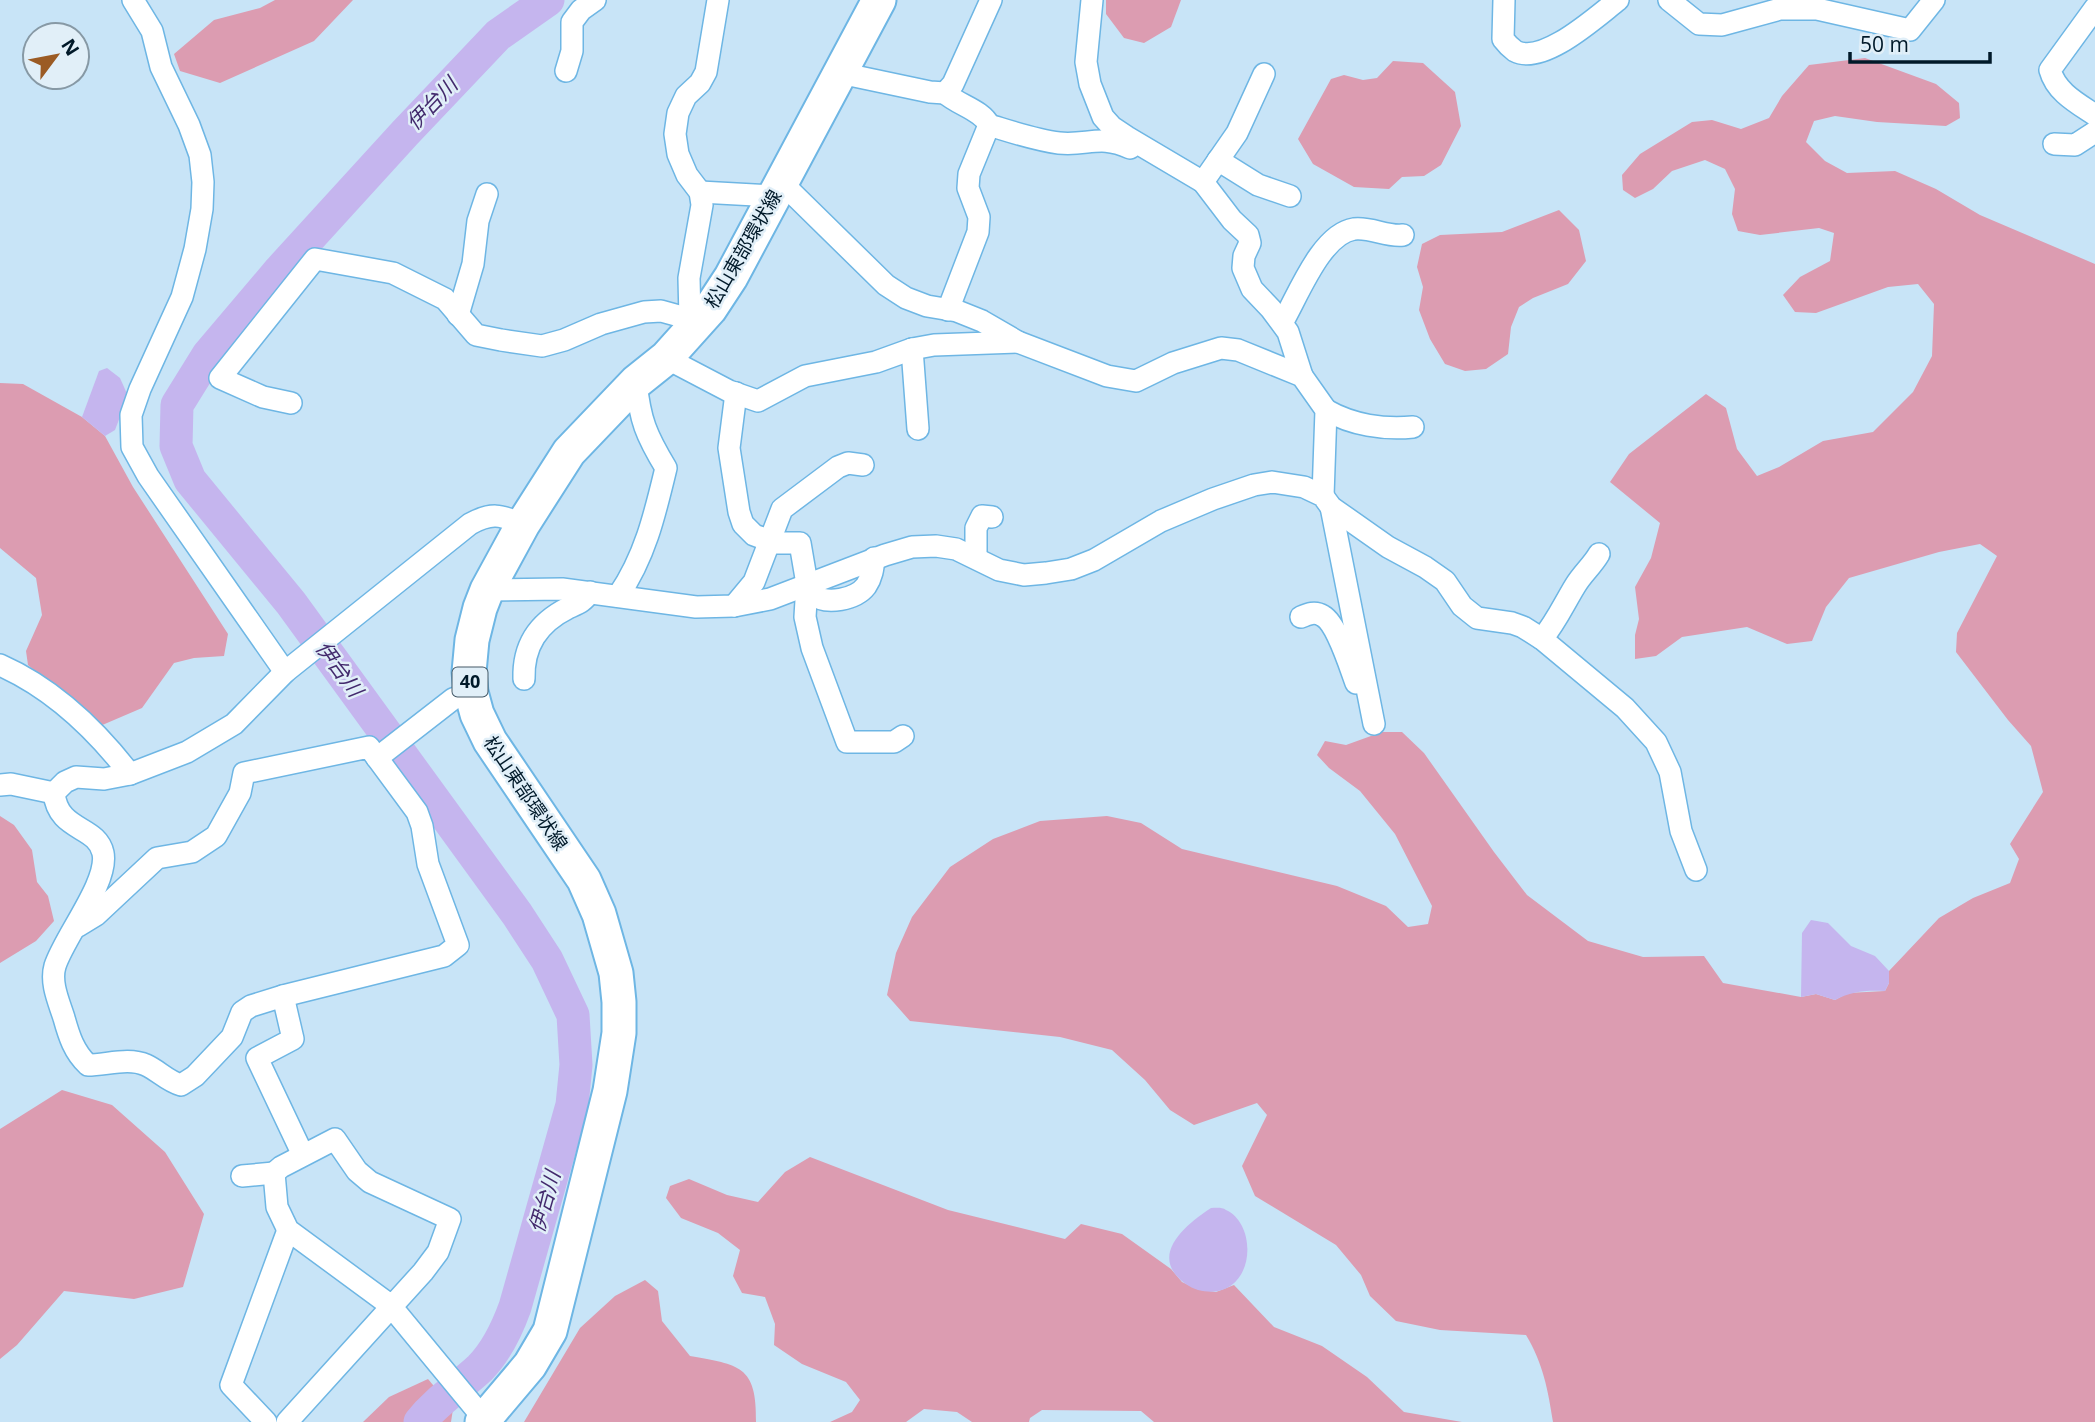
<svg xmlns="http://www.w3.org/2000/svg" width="2095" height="1422" font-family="'Open Sans','Noto Sans JP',sans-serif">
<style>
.forest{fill:#dc9cb1}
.water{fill:#c5b5ee}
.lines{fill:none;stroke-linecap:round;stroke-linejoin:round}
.river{stroke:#c5b5ee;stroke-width:33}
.minor-casing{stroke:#6eb6e4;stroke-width:24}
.primary-casing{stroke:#6eb6e4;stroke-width:37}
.minor{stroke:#fff;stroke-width:21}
.primary{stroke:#fff;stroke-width:33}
.labels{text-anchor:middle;stroke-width:5;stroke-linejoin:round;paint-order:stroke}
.shield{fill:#e1eff8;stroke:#445967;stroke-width:2}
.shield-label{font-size:18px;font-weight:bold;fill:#001929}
.street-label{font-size:19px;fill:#001929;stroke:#e1eff8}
.water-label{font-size:21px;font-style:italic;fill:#432a6d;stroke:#e1eff8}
</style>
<rect width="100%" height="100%" fill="#c8e4f7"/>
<g class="forest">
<polygon points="275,0 353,0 314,41 220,83 180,71 174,54 214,20 260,8"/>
<polygon points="1106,0 1181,0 1171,27 1144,43 1124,38 1106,14"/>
<path d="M1865 58 1936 84 1959 103 1960 118 1946 126 1877 122 1835 116 1814 121 1806 142 1825 161 1847 173 1895 171 1936 189 1980 215 2095 264V1422H1553C1548 1390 1543 1363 1526 1335L1440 1330 1396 1321 1370 1296 1361 1275 1336 1245 1255 1196 1242 1166 1267 1115 1257 1103 1194 1125 1170 1110 1145 1080 1112 1050 1060 1037 910 1021 887 995 896 953 912 917 950 867 993 839 1040 821 1107 816 1141 823 1182 849 1337 886 1386 906 1408 927 1428 924 1432 906 1395 834 1360 791 1329 768 1317 755 1325 741 1346 745 1382 732H1402L1424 753 1494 852 1527 895 1588 941 1643 957 1704 956 1723 983 1801 997 1816 994 1835 1000 1848 993 1885 991 1889 983V971L1939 918 1973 898 2010 883 2019 859 2010 844 2043 792 2031 746 2008 720 1956 652 1957 633 1997 556 1980 544 1939 552 1849 578 1826 607 1812 641 1787 644 1747 627 1682 637 1656 656 1635 659V635L1639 619 1635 587 1651 558 1660 523 1610 482 1629 454 1706 394 1726 408 1737 449 1757 476 1779 467 1823 441 1873 432 1913 392 1932 356 1934 304 1918 284 1888 287 1816 313 1795 312 1783 295 1800 277 1830 261 1834 233 1819 228 1760 235 1738 231 1732 214 1735 189 1725 169 1705 160 1672 171 1653 189 1635 198 1623 190 1622 175 1640 154 1692 122 1712 120 1741 129 1769 118 1782 96 1809 65Z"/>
<polygon points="1393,61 1423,63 1455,92 1461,126 1441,165 1424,176 1402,177 1389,189 1354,187 1313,164 1298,139 1331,79 1344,75 1363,80 1377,78"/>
<polygon points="1559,210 1579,230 1586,261 1568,284 1533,298 1519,307 1511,327 1508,354 1486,369 1465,371 1445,364 1430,339 1419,310 1423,287 1417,267 1422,244 1440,235 1502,232"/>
<polygon points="0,383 23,384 82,417 105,436 133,487 228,634 224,656 194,658 174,663 142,708 100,726 28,665 26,651 42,615 36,578 0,548"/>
<polygon points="0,816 14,825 32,850 37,882 48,896 54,921 36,941 0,963"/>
<polygon points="62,1090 112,1105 165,1152 204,1214 183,1287 134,1299 64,1291 17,1345 0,1359 0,1129"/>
<polygon points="810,1157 948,1210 1065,1239 1081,1224 1122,1234 1171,1269 1182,1282 1197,1289 1216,1292 1234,1285 1274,1327 1322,1346 1367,1377 1404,1412 1462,1422 1154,1422 1141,1411 1042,1410 1030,1418 1029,1422 972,1422 957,1412 924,1409 906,1422 830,1422 852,1412 860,1400 846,1382 802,1364 774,1345 775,1324 765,1297 742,1293 733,1276 740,1250 718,1233 681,1218 666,1198 670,1186 689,1179 727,1195 758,1202 785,1172"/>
<path d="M645 1280 658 1291 662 1321 690 1356C739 1365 757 1365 756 1422H524L580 1328 615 1296Z"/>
<polygon points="428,1379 453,1409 451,1422 363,1422 389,1397"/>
</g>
<g class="water">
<polygon points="107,368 120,378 128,396 115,430 105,436 82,417 99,371"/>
<path d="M1811 920 1828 923 1851 946 1875 956 1889 971V983L1885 991C1866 990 1852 991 1835 1000L1816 994 1801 997 1802 933Z"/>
<path d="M1211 1208C1216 1208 1222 1207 1226 1210 1261 1226 1254 1304 1198 1290 1189 1287 1182 1282 1176 1275 1154 1249 1191 1221 1211 1208Z"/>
</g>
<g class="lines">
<path class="river" d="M420 1422C437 1400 460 1387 480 1368 497 1351 507 1329 515 1307L572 1105 576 1065 573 1015 547 960 517 914 291 603 190 480 176 446 177 405 208 355 280 270 405 133 498 35 548 0"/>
<g class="minor-casing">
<g id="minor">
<polyline points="133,0 152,31 161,67 189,125 200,155 203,182 202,209 195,249 182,297 140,389 131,415 132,447 148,476 285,672"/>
<polyline points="1092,0 1086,62 1090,84 1103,117 1112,127 1127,137 1203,182 1232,220 1248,235 1250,243 1244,256 1243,268 1252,289 1271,309 1288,332 1302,376"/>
<path d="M1504 0 1503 39C1506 43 1511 48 1515 51 1543 66 1597 16 1618 0"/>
<polyline points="1669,0 1699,24 1722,25 1780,9 1817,9 1910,30 1934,0"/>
<path d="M2095 8 2050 70C2056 92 2077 103 2095 115"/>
<polyline points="566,71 572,51 572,22 581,10 595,0"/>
<polyline points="840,73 930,92 945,93 953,84 991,0"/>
<path d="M945 93C958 105 982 110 989 125"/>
<polyline points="2054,144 2075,145 2095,132"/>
<polyline points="1218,160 1258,185 1290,196"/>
<polyline points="1203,182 1237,133 1264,74"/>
<polyline points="782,183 886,285 906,298 927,306 957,311 982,321 1018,342 1107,376 1136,381 1173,363 1221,348 1238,350 1302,376 1326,410 1323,496"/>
<polyline points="700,192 775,196"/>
<path d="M948 310 978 232 979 217 968 188 969 174 989 125C1012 132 1035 140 1059 143 1088 146 1100 134 1130 148"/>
<polyline points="458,315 473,264 478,221 487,194"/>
<path d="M1282 323C1298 296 1321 234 1354 229 1372 227 1386 237 1403 235"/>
<polyline points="696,324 690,319 689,278 702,205 700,192 687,175 678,154 675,134 678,113 686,96 700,83 706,72 718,0"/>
<polyline points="912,349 918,429"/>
<polyline points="666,358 729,391 758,401 805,376 876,362 912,349 934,345 1018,342"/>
<polyline points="736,393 729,448 739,512 743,524 754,535 776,543 800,543 807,584 805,617 812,648 847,742 894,742 903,736"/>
<polyline points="291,403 263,397 220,378 315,259 393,273 445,299 476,335 501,340 542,346 564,340 601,324 644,312 661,311 690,319"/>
<path d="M1326 410C1352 425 1384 430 1413 427"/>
<polyline points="1331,507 1374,724"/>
<polyline points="976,558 976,528 982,516 992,517"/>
<path d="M807 584C809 588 810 592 813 594 826 606 856 599 866 586 872 577 873 569 874 558"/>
<polyline points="487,590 562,589 696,607 734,606 770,599 885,555 912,547 936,546 956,549 999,570 1024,575 1046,573 1071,569 1094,560 1161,521 1213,499 1254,485 1272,482 1304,487 1323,496 1331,507 1388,547 1425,567 1445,581 1462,606 1477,618 1512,623 1523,627 1542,639 1625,708 1656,742 1670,772 1681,831 1696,870"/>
<path d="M618 596C645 557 655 514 666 468 646 435 640 420 636 382"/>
<polyline points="734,606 754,582 782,509 838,467 848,463 863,465"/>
<path d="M1301 617C1308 614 1315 611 1323 616 1337 624 1350 667 1356 683"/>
<path d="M1542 639C1556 622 1564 604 1575 586 1582 574 1592 566 1599 554"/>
<path d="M0 665C52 688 96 730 130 774"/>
<path d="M524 679C523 646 538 623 568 608 579 603 583 602 590 592"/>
<polyline points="377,758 453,699 471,692"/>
<polyline points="0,785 11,784 54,793"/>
<polyline points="78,926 96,915 157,858 192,852 216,836 240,793 244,773 369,747 417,812 422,826 428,864 458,945 444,956 283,996"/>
<path d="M303 1155 257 1058 293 1039 283 996 251 1006 242 1012 232 1037 195 1076 181 1085C167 1081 159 1071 146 1065 129 1057 106 1065 88 1065 74 1052 69 1036 64 1018 59 1002 50 983 55 966 64 937 109 882 103 853 97 825 58 832 54 793L65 782 76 777 104 779 130 774 187 752 234 724 285 672 470 524C492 512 500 515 523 524"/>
<polyline points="242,1176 274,1173"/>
<polyline points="266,1422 231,1385 288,1230"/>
<polyline points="287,1422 423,1272 438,1252 450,1219 370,1182 357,1171 335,1139 281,1167 274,1173 277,1207 288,1230 390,1305 484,1419"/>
</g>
</g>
<g class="primary-casing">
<polyline id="primary" points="482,1422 530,1365 550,1331 610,1091 619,1033 619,1002 616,973 599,914 584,880 490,741 477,714 471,692 469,672 472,640 480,608 487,590 523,524 569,452 636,382 666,358 710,309 731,277 879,0"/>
</g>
<use href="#minor" class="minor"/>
<use href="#primary" class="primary"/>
</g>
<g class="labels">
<rect class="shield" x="452.5" y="667.5" width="35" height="29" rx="5"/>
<g class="shield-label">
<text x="470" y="688">40</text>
</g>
<g class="street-label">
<text transform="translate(743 249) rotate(-60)" y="7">松山東部環状線</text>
<text transform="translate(526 793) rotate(56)" y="7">松山東部環状線</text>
</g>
<g class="water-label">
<text transform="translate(432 104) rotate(-46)" y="7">伊台川</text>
<text transform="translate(339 669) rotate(54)" y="7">伊台川</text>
<text transform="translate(545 1202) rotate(-74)" y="7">伊台川</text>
</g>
</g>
<g transform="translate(56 56) rotate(58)"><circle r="33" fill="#e1eff8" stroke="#8799a5" stroke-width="2"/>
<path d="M0-5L12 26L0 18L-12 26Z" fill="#9b5b24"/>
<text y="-10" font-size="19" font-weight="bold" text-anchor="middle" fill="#001929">N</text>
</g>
<path d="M1850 52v10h140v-10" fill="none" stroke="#001929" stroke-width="3.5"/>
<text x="1860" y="52" font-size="21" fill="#001929" stroke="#e1eff8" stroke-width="5" paint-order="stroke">50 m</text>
</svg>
